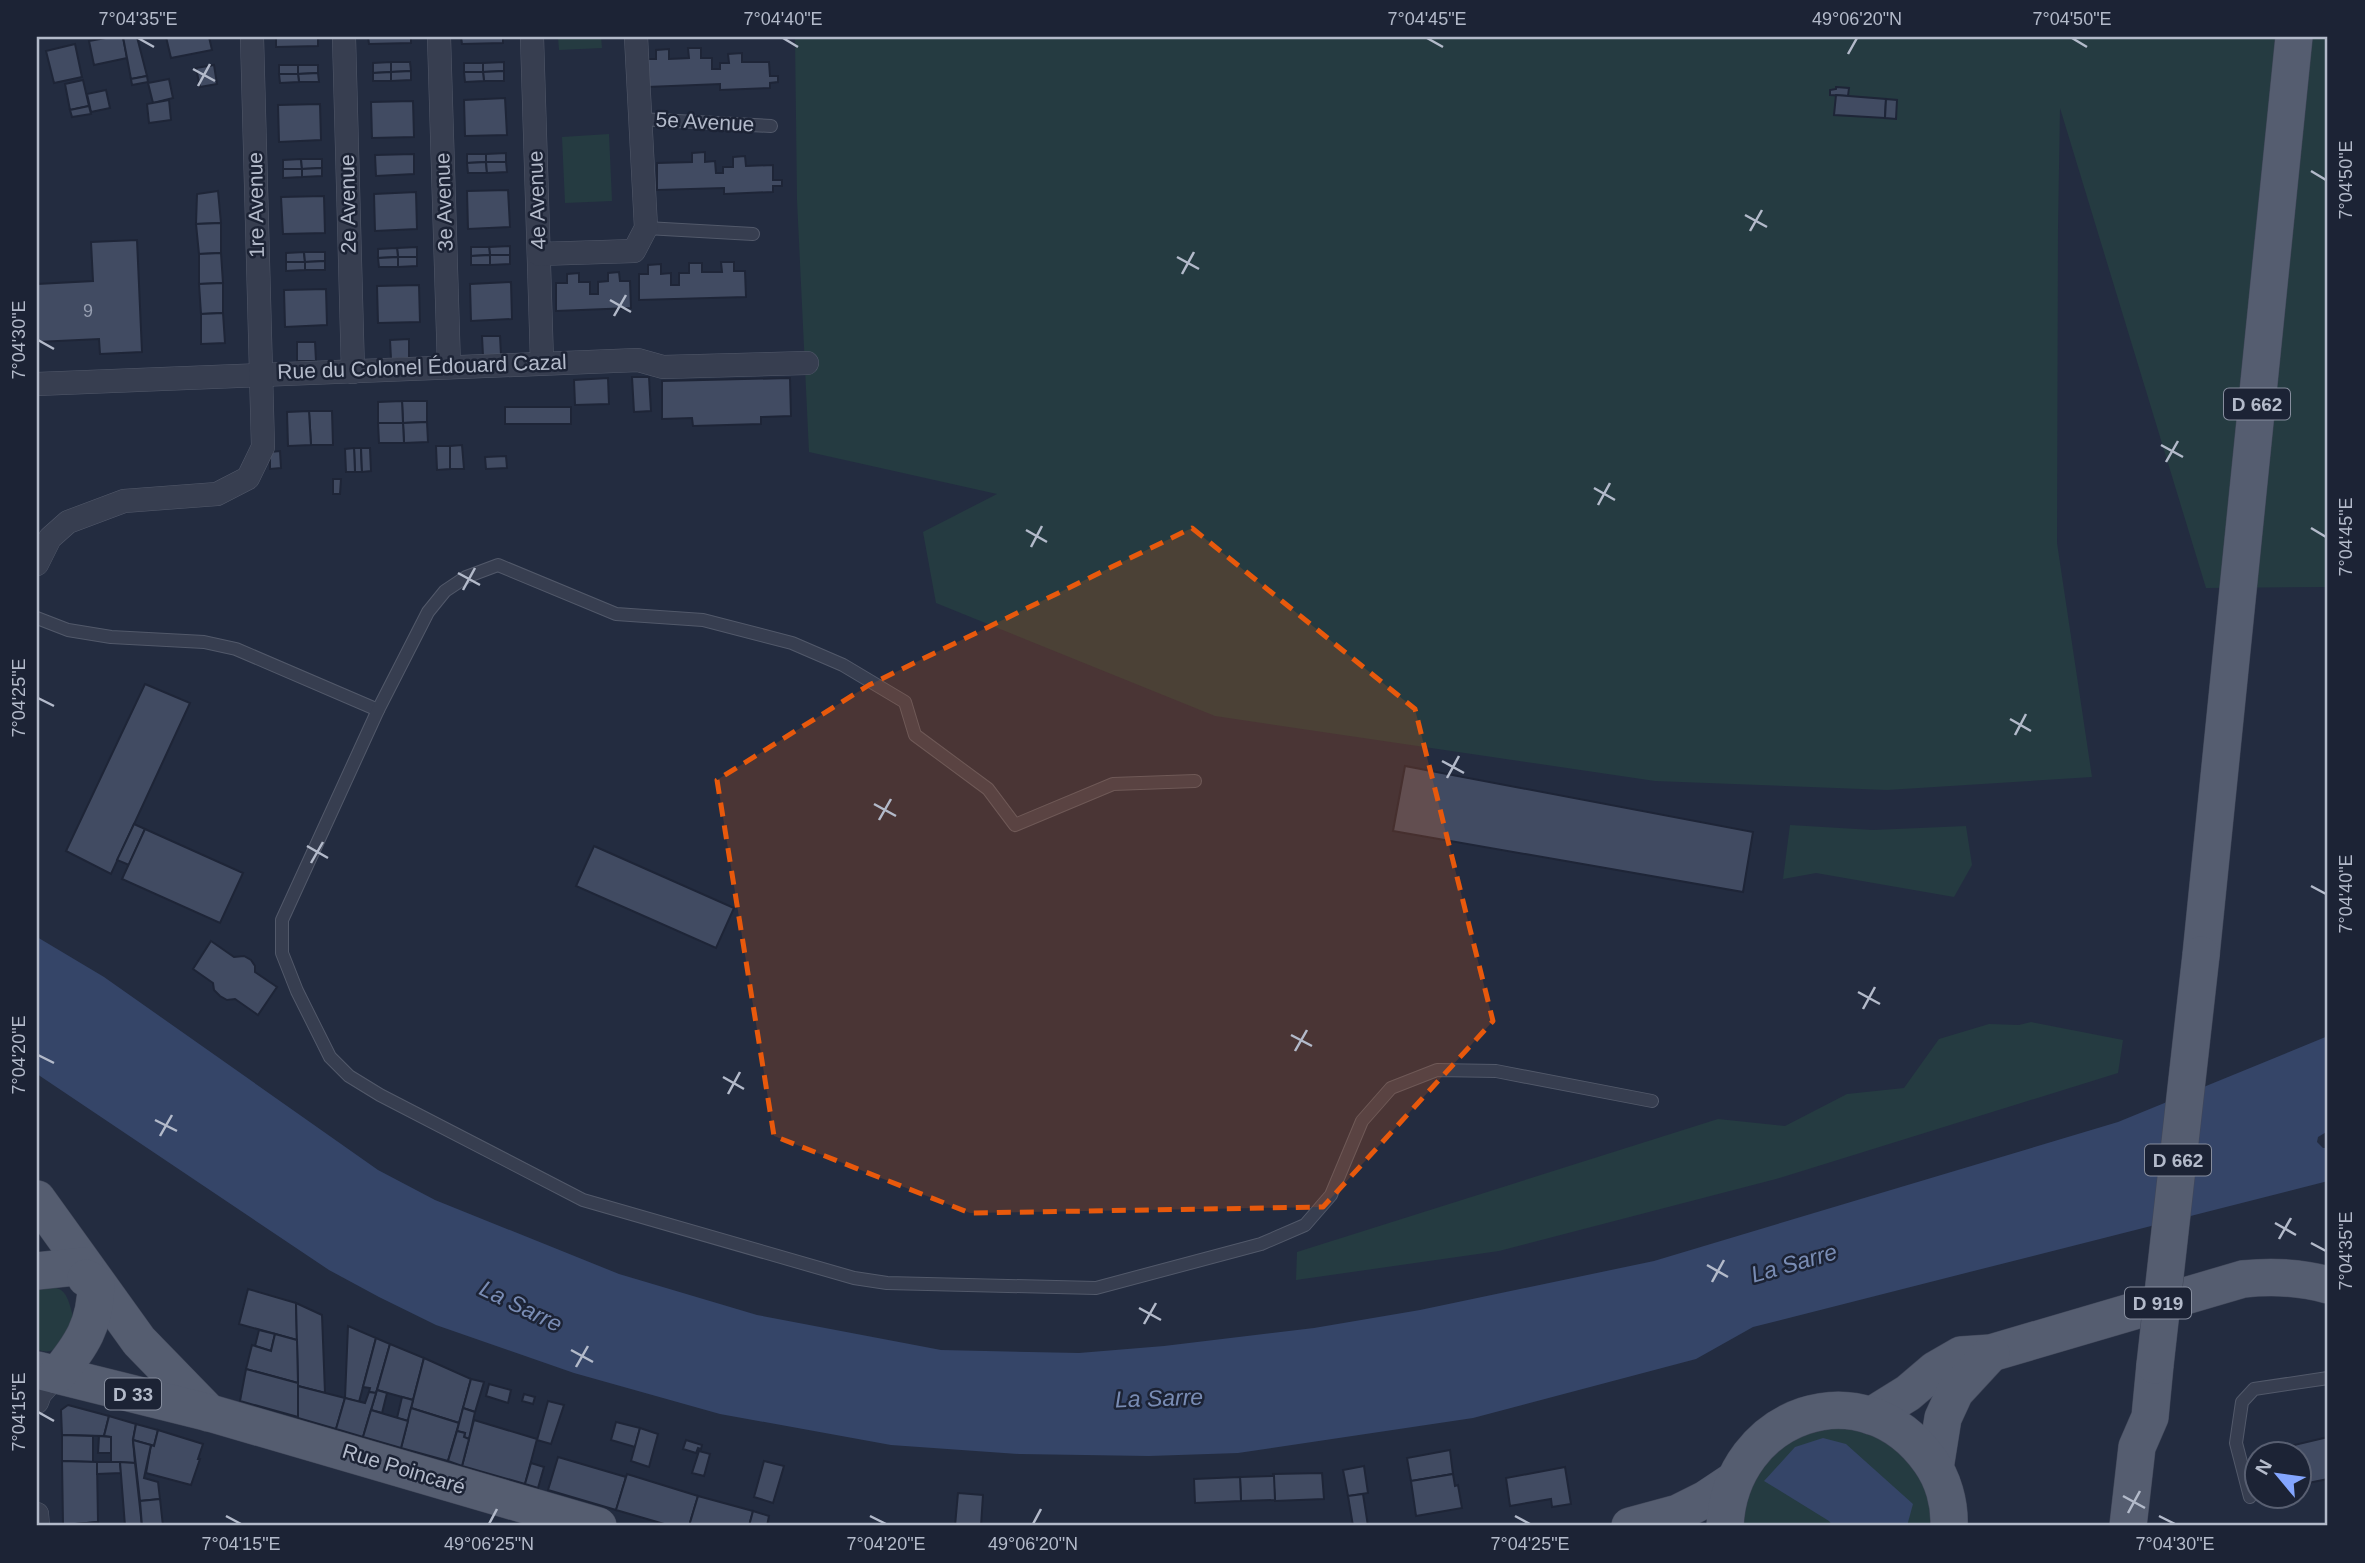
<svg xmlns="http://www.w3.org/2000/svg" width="2365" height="1563" font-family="Helvetica,sans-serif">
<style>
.green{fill:#253b41}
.water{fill:#354568}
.building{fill:#414b62;stroke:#1e2537;stroke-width:2}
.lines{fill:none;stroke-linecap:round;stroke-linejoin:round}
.lane-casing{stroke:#52596a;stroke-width:14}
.street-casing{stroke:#52596a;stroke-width:24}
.primary-casing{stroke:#404759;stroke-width:38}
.lane{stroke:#373e50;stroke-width:12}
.street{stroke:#373e50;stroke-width:23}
.primary{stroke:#555d70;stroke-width:37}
.primary-bridge-casing{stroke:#404759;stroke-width:38;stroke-linecap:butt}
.primary-bridge{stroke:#555d70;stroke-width:37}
.marked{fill:#e8590c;fill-opacity:0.2;stroke:#e8590c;stroke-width:5;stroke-dasharray:14 9;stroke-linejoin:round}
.ticks{fill:none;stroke:#b3baca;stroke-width:2.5}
.labels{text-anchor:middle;stroke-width:5;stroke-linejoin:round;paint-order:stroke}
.number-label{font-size:18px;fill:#969eb0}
.shield{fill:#1c2335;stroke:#868d9d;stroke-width:2}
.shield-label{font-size:19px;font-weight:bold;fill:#b3baca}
.street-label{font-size:21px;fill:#b3baca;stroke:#1c2335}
.water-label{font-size:23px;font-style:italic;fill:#798cb4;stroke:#1c2335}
.neatline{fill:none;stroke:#b3baca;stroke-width:2.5}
.ticks-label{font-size:18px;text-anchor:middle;fill:#b3baca}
</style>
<rect width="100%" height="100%" fill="#232c40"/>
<g class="green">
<polygon points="558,37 601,37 602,48 559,50"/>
<polygon points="795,37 2328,37 2328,587 2206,588 2060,108 2058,228 2057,543 2092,777 1887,790 1655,781 1215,716 936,603 923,532 997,494 809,452 797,200"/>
<polygon points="609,134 612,201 565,203 562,137"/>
<polygon points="1790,825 1873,830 1966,826 1972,865 1954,897 1816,873 1783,879"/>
<polygon points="2031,1022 2123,1040 2118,1073 1776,1179 1499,1251 1296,1280 1297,1252 1718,1119 1785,1126 1847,1094 1904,1088 1939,1039 1989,1024 2019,1025"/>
<path d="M37 1286C64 1286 66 1290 73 1316 67 1332 59 1360 37 1349Z"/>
<polygon points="1820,1428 1863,1430 1900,1450 1925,1484 1933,1526 1742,1526 1753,1477 1781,1445"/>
</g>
<g class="water">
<polygon points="37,937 104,977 378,1170 435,1200 619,1274 757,1315 941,1350 1079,1353 1164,1346 1314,1328 1420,1310 1654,1261 2118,1122 2328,1036 2328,1131 2318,1137 2317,1142 2323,1148 2328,1148 2328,1181 1753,1327 1696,1359 1473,1418 1238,1453 1149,1456 1019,1454 891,1445 720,1414 574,1373 436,1325 379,1297 329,1270 37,1074"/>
<polygon points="1823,1438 1846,1444 1913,1504 1907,1526 1833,1526 1829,1521 1764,1481 1795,1447"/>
</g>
<g class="building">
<polygon points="111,37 123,37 127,58 94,65 89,41"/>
<polygon points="123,37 137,37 147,76 131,79"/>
<polygon points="166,37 209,37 212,50 171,58"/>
<polygon points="276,37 318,37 318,46 276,47"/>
<polygon points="368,37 411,37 411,43 369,44"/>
<polygon points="461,37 503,37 503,43 462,44"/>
<polygon points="75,44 82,77 54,83 46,51"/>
<polygon points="688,48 701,48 701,58 712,58 712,69 720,69 720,63 729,63 728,54 742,53 742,62 769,62 770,76 778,76 778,82 770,83 770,88 720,90 720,84 647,87 646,59 656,59 656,50 669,49 669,59 689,58"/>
<polygon points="391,62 391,72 373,73 373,63"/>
<polygon points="391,62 410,62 411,71 391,72"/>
<polygon points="504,62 504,71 483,72 483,63"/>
<rect x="464" y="63" width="19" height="9"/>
<polygon points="214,65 217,84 200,87 196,68"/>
<rect x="279" y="65" width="19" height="9"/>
<polygon points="298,65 318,65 318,73 298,74"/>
<polygon points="411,71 411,80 391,81 391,72"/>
<polygon points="504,71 504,81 484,81 483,72"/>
<polygon points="391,72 391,81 373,81 373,73"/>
<polygon points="464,72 483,72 484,81 465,82"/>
<polygon points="318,73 319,82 299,82 298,74"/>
<polygon points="279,74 298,74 299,82 280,83"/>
<polygon points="147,76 148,82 132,85 131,79"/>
<polygon points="169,79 173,98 153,103 148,83"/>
<polygon points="83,80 89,106 70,110 65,84"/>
<polygon points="1836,87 1849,88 1848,96 1830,95 1830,90 1836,89"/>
<polygon points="106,90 110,108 91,112 87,94"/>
<polygon points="1836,95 1886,99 1885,118 1834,115"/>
<polygon points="505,98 507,135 465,136 464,100"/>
<polygon points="1886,99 1897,100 1896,119 1885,118"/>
<polygon points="169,100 171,120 149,123 147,104"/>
<polygon points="413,101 414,137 372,138 371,102"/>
<polygon points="320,104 321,140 279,142 278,105"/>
<polygon points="89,106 91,114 72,117 70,110"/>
<polygon points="705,152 705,162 715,161 716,173 723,173 723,167 733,167 733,157 745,156 746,166 773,165 773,180 782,180 782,186 773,186 773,192 724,194 724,188 657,190 657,163 692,162 692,153"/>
<polygon points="506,153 506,162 486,162 486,154"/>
<polygon points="414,154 414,174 376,176 375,155"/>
<polygon points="467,154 486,154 486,162 467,163"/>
<polygon points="301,159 302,169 283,169 283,160"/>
<polygon points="301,159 322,159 322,168 302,169"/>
<polygon points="486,162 487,173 468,173 467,163"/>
<polygon points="486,162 506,162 507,172 487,173"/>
<polygon points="322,168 322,176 302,177 302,169"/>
<polygon points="283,169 302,169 302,177 283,178"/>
<polygon points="508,190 510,227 468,229 467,191"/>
<polygon points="218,191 221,223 196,224 197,194"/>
<polygon points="416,192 417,229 375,231 374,194"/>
<polygon points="324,196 325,233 283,234 281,197"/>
<polygon points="221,223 221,253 199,254 196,224"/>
<polygon points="137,240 142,352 100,354 99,339 37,342 37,284 93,281 91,242"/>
<polygon points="510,246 510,255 490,255 489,247"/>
<polygon points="417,247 417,257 398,257 397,248"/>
<polygon points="471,247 489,247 490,255 471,256"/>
<polygon points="397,248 398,257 378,258 378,249"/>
<polygon points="304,252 305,262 286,262 286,253"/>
<polygon points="304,252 325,252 325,261 305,262"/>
<polygon points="221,253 223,283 199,284 199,254"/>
<polygon points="490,255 510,255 510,264 490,265"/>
<polygon points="490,255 490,265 471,265 471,256"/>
<polygon points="398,257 417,257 417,266 398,267"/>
<polygon points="398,257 398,267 379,267 378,258"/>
<polygon points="325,261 325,270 305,270 305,262"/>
<polygon points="286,262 305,262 305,270 286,271"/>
<polygon points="721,262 734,262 734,271 745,271 746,297 639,300 639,274 648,274 648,265 661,264 661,274 671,273 671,285 679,285 679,273 689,273 689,263 702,263 702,272 722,272"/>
<polygon points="619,272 620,281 630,281 631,308 556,311 556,283 567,283 567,274 579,273 579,282 590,282 590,294 598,294 598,282 608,281 608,273"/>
<polygon points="511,282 512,319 471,321 470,284"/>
<polygon points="223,283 223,313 201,314 199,284"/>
<polygon points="419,285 420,322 378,323 377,286"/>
<polygon points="326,289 327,325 285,327 284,290"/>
<polygon points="223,313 225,343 201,344 201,314"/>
<polygon points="482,336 500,336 501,355 483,356"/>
<polygon points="409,339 409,358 391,359 390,340"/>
<polygon points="297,342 315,342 316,361 297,361"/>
<polygon points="632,377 649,377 651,411 634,412"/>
<polygon points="608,378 609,404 575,405 574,380"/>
<polygon points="790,378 791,416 761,417 761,424 693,426 692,418 662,419 662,381"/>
<polygon points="402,401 427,401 427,422 403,423"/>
<polygon points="402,401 403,423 378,423 378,402"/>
<rect x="505" y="407" width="66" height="17"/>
<polygon points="309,411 332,411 333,445 311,445"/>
<polygon points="309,411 311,445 288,446 287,412"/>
<polygon points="427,422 428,442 404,443 403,423"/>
<polygon points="378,423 403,423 404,443 379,443"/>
<polygon points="462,445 464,469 450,469 450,446"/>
<polygon points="436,446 450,446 450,469 437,470"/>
<polygon points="354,448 361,448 362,472 355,472"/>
<polygon points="354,448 355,472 346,472 345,449"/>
<polygon points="361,448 370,448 371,471 362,472"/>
<polygon points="280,451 281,468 270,469 270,452"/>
<polygon points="506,456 507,468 486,469 485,457"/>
<polygon points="333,479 341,479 340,494 333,494"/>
<polygon points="145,684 190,703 111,874 66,851"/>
<polygon points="1405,766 1753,832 1743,892 1393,831"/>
<polygon points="134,824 145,829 129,865 117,860"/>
<polygon points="145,829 243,873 220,923 122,879"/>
<polygon points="594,846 734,908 716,948 576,886"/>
<polygon points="211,941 234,957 244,956 251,960 255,966 255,972 277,987 258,1015 235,999 227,1000 220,996 214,990 213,983 193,969"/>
<polygon points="248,1289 296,1303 297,1340 239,1324"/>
<polygon points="296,1303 322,1315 325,1393 298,1386"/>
<polygon points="348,1326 376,1338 359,1402 345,1398"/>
<polygon points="259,1330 275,1334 271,1351 255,1346"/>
<polygon points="275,1334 297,1340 298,1383 246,1369 252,1345 271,1351"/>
<polygon points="376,1338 390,1344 376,1393 369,1392 370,1388 363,1387"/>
<polygon points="390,1344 424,1358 413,1400 377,1390"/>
<polygon points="424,1358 471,1379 459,1423 411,1408"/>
<polygon points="246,1369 298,1383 298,1417 240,1401"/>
<polygon points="471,1379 484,1382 475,1412 463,1408"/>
<polygon points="489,1384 511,1390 508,1403 486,1396"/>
<polygon points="298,1386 345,1398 336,1429 298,1418"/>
<polygon points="377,1390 387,1393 382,1413 371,1410"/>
<polygon points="369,1392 376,1393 363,1437 336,1429 345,1398 365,1403"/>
<polygon points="524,1394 535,1397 533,1404 522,1401"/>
<polygon points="402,1397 413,1400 408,1421 397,1418"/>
<polygon points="548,1401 564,1405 551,1444 537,1440"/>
<polygon points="68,1405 109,1416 104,1436 62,1435 61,1410"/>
<polygon points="411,1408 459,1423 448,1461 401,1448"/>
<polygon points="463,1408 475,1412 469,1439 464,1437 465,1433 457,1431"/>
<polygon points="371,1410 408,1421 401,1448 363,1437"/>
<polygon points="109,1416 136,1424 133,1440 135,1463 111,1462 111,1437 104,1436"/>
<polygon points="474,1420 537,1439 525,1484 462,1466"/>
<polygon points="616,1422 640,1428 635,1447 611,1440"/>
<polygon points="136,1424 158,1430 154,1446 133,1440"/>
<polygon points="640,1428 658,1434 649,1467 631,1461"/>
<polygon points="158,1430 203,1444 198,1459 200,1459 191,1485 146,1473 151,1445 154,1446"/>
<polygon points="457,1431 465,1433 464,1437 469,1439 462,1466 448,1461"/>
<polygon points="62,1435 93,1436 93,1462 62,1461"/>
<polygon points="99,1436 111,1437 111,1453 98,1453"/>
<polygon points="2328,1437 2328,1479 2298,1485 2298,1454 2262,1454 2261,1453"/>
<polygon points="133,1440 151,1445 144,1478 158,1482 160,1499 140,1501"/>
<polygon points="686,1440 702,1445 701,1449 698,1448 696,1453 683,1449"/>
<polygon points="1450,1450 1453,1474 1411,1481 1407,1458"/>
<polygon points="699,1451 710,1454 704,1476 692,1473"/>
<polygon points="558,1457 626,1477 616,1510 548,1490"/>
<polygon points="62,1461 97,1462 98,1522 63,1525"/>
<polygon points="764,1461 784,1466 773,1503 754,1497"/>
<polygon points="97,1462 120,1462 121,1473 97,1474"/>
<polygon points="120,1462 135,1463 142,1526 125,1526"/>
<polygon points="531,1463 544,1467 538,1488 525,1484"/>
<polygon points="1364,1466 1368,1493 1348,1496 1343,1470"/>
<polygon points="1565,1467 1571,1504 1552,1507 1551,1499 1510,1506 1506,1478"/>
<polygon points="1322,1473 1324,1499 1275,1501 1273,1474"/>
<polygon points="627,1474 698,1496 689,1526 671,1526 616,1510"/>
<polygon points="1453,1474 1455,1486 1458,1485 1462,1508 1416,1516 1411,1481"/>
<polygon points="1274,1476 1275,1500 1241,1501 1240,1477"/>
<polygon points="1240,1477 1241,1501 1195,1503 1194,1479"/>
<polygon points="958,1493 983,1495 981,1526 955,1526"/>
<polygon points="1363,1494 1368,1526 1353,1526 1348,1496"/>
<polygon points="698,1496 753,1511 749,1526 689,1526"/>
<polygon points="160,1499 163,1526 142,1526 140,1501"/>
<polygon points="753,1511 769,1516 767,1526 749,1526"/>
<polygon points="98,1522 98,1526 64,1526 63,1525"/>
</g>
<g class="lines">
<g class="lane-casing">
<g id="lane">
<polyline points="639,119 771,126"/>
<polyline points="646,228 753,234"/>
<polyline points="37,618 68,630 111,637 204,642 236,649 378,710"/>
<polyline points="1195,781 1113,784 1015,825 988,789 915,735 905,702 843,665 792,643 703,620 616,614 498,565 466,577 445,591 428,612 378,710 282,920 282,953 297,991 330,1057 349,1076 380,1095 583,1200 854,1278 887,1283 1096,1288 1261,1244 1305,1225 1331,1195 1362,1121 1391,1088 1437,1070 1496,1071 1652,1101"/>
<polyline points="2250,1497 2236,1443 2242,1402 2254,1389 2328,1378"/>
</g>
</g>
<g class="street-casing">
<g id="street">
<polyline points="344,37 353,372"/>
<polyline points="439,37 449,367"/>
<polyline points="532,37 542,362"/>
<polyline points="539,254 634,251 646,228 636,37"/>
<polyline points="37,384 638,360 663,367 807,363"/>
<polyline points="37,564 50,538 68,522 124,501 217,494 248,478 263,447 252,37"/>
<polyline points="37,1402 40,1394 57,1375"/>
<polyline points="37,1514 38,1526"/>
</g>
</g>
<g class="primary-casing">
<g id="primary">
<polyline points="2201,955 2294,37"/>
<polyline points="37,1199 139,1341 209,1413"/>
<polyline points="37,1271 84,1266"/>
<polyline points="37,1370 210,1413 598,1526"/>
<path d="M57 1375C81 1346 96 1324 96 1284L86 1278"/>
<path d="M1871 1416 1908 1393 1935 1370 1961 1355 1991 1353 2243 1279C2273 1276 2300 1277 2328 1285"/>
<polyline points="1935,1468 1943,1418 1955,1392 1991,1353"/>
<polyline points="1630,1526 1678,1513 1706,1499 1733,1481"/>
<path d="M1725 1526C1730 1414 1863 1366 1930 1461 1943 1479 1950 1503 1949 1526"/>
<polyline points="2128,1526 2137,1447 2150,1417 2155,1365"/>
</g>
</g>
<use href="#lane" class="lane"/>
<use href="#street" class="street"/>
<use href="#primary" class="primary"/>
<g class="primary-bridge-casing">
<polyline id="primary-bridge" points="2155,1365 2201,955"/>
</g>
<use href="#primary-bridge" class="primary-bridge"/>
</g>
<path class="marked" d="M1192 528 1415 709 1493 1021 1323 1207 970 1213 774 1136 717 780 869 685Z"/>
<path class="ticks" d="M138 38 154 47M783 38 798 47M1427 38 1443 47M2072 38 2087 47M1848 54 1857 38M193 69 215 81M198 86 210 64M2311 171 2326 180M1745 215 1767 227M1750 231 1762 210M1177 257 1199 269M1182 274 1194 252M610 300 631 312M614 316 626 295M38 340 54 349M2161 445 2183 457M2166 462 2178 441M1594 488 1615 500M1598 505 1610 483M2311 528 2326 537M1026 530 1047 542M1031 547 1042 526M458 573 480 585M463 590 475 568M38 698 54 706M2010 719 2031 731M2015 735 2026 714M1442 761 1464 773M1447 778 1459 756M874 804 896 816M879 820 891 799M307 846 328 858M311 863 323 842M2311 886 2326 894M1858 992 1880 1004M1863 1009 1875 987M1291 1035 1312 1046M1295 1051 1307 1030M38 1055 54 1063M723 1077 744 1089M728 1094 740 1072M155 1120 177 1131M160 1136 172 1115M2275 1223 2296 1235M2279 1239 2291 1218M2311 1243 2326 1251M1707 1265 1728 1277M1712 1282 1724 1260M1139 1308 1161 1320M1144 1324 1156 1303M571 1350 593 1362M576 1367 588 1346M38 1412 54 1421M2123 1496 2145 1508M2128 1513 2140 1491M226 1516 241 1524M870 1516 886 1524M1515 1516 1530 1524M2159 1516 2175 1524M489 1524 497 1509M1033 1524 1041 1509"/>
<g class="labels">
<g class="number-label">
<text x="88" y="317">9</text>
</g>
<g class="shield">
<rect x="2224" y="388.5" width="66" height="31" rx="5"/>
<rect x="2145" y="1144.5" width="66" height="31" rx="5"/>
<rect x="2125" y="1287.5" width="66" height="31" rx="5"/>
<rect x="105" y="1378.5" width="56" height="31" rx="5"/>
</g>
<g class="shield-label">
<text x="2257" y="411">D 662</text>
<text x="2178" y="1167">D 662</text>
<text x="2158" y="1310">D 919</text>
<text x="133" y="1401">D 33</text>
</g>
<g class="street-label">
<text transform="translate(705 122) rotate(3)" y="7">5e Avenue</text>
<text transform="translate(537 200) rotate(-92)" y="7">4e Avenue</text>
<text transform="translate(444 202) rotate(-92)" y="7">3e Avenue</text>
<text transform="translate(348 204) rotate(-91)" y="7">2e Avenue</text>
<text transform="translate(256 205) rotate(-91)" y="7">1re Avenue</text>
<text transform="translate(422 367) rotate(-2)" y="7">Rue du Colonel Édouard Cazal</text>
<text transform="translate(404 1469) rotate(17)" y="7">Rue Poincaré</text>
</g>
<g class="water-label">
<text transform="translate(1794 1263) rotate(-16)" y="8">La Sarre</text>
<text transform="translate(521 1306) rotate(26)" y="8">La Sarre</text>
<text transform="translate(1159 1398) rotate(-2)" y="8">La Sarre</text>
</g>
</g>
<rect width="2365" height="1563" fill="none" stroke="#1c2335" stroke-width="77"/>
<g transform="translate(2278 1475) rotate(299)"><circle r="33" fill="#1c2335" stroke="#585f71" stroke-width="2"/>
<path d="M0-5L12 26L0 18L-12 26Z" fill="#84a6ff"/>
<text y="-10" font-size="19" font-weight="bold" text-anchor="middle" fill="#b3baca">N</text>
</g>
<rect x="38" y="38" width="2288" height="1486" class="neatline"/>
<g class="ticks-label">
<text x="138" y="25">7°04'35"E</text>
<text x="783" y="25">7°04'40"E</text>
<text x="1427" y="25">7°04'45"E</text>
<text x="1857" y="25">49°06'20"N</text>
<text x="2072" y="25">7°04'50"E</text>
<text transform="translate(2346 180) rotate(-90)" y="6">7°04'50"E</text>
<text transform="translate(19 340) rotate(-90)" y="6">7°04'30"E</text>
<text transform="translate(2346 537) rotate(-90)" y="6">7°04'45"E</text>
<text transform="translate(19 698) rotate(-90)" y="6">7°04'25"E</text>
<text transform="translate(2346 894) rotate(-90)" y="6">7°04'40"E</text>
<text transform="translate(19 1055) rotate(-90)" y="6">7°04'20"E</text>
<text transform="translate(2346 1251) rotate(-90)" y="6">7°04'35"E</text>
<text transform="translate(19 1412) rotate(-90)" y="6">7°04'15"E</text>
<text x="241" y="1550">7°04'15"E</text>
<text x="489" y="1550">49°06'25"N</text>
<text x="886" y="1550">7°04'20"E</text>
<text x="1033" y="1550">49°06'20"N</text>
<text x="1530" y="1550">7°04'25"E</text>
<text x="2175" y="1550">7°04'30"E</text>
</g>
</svg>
